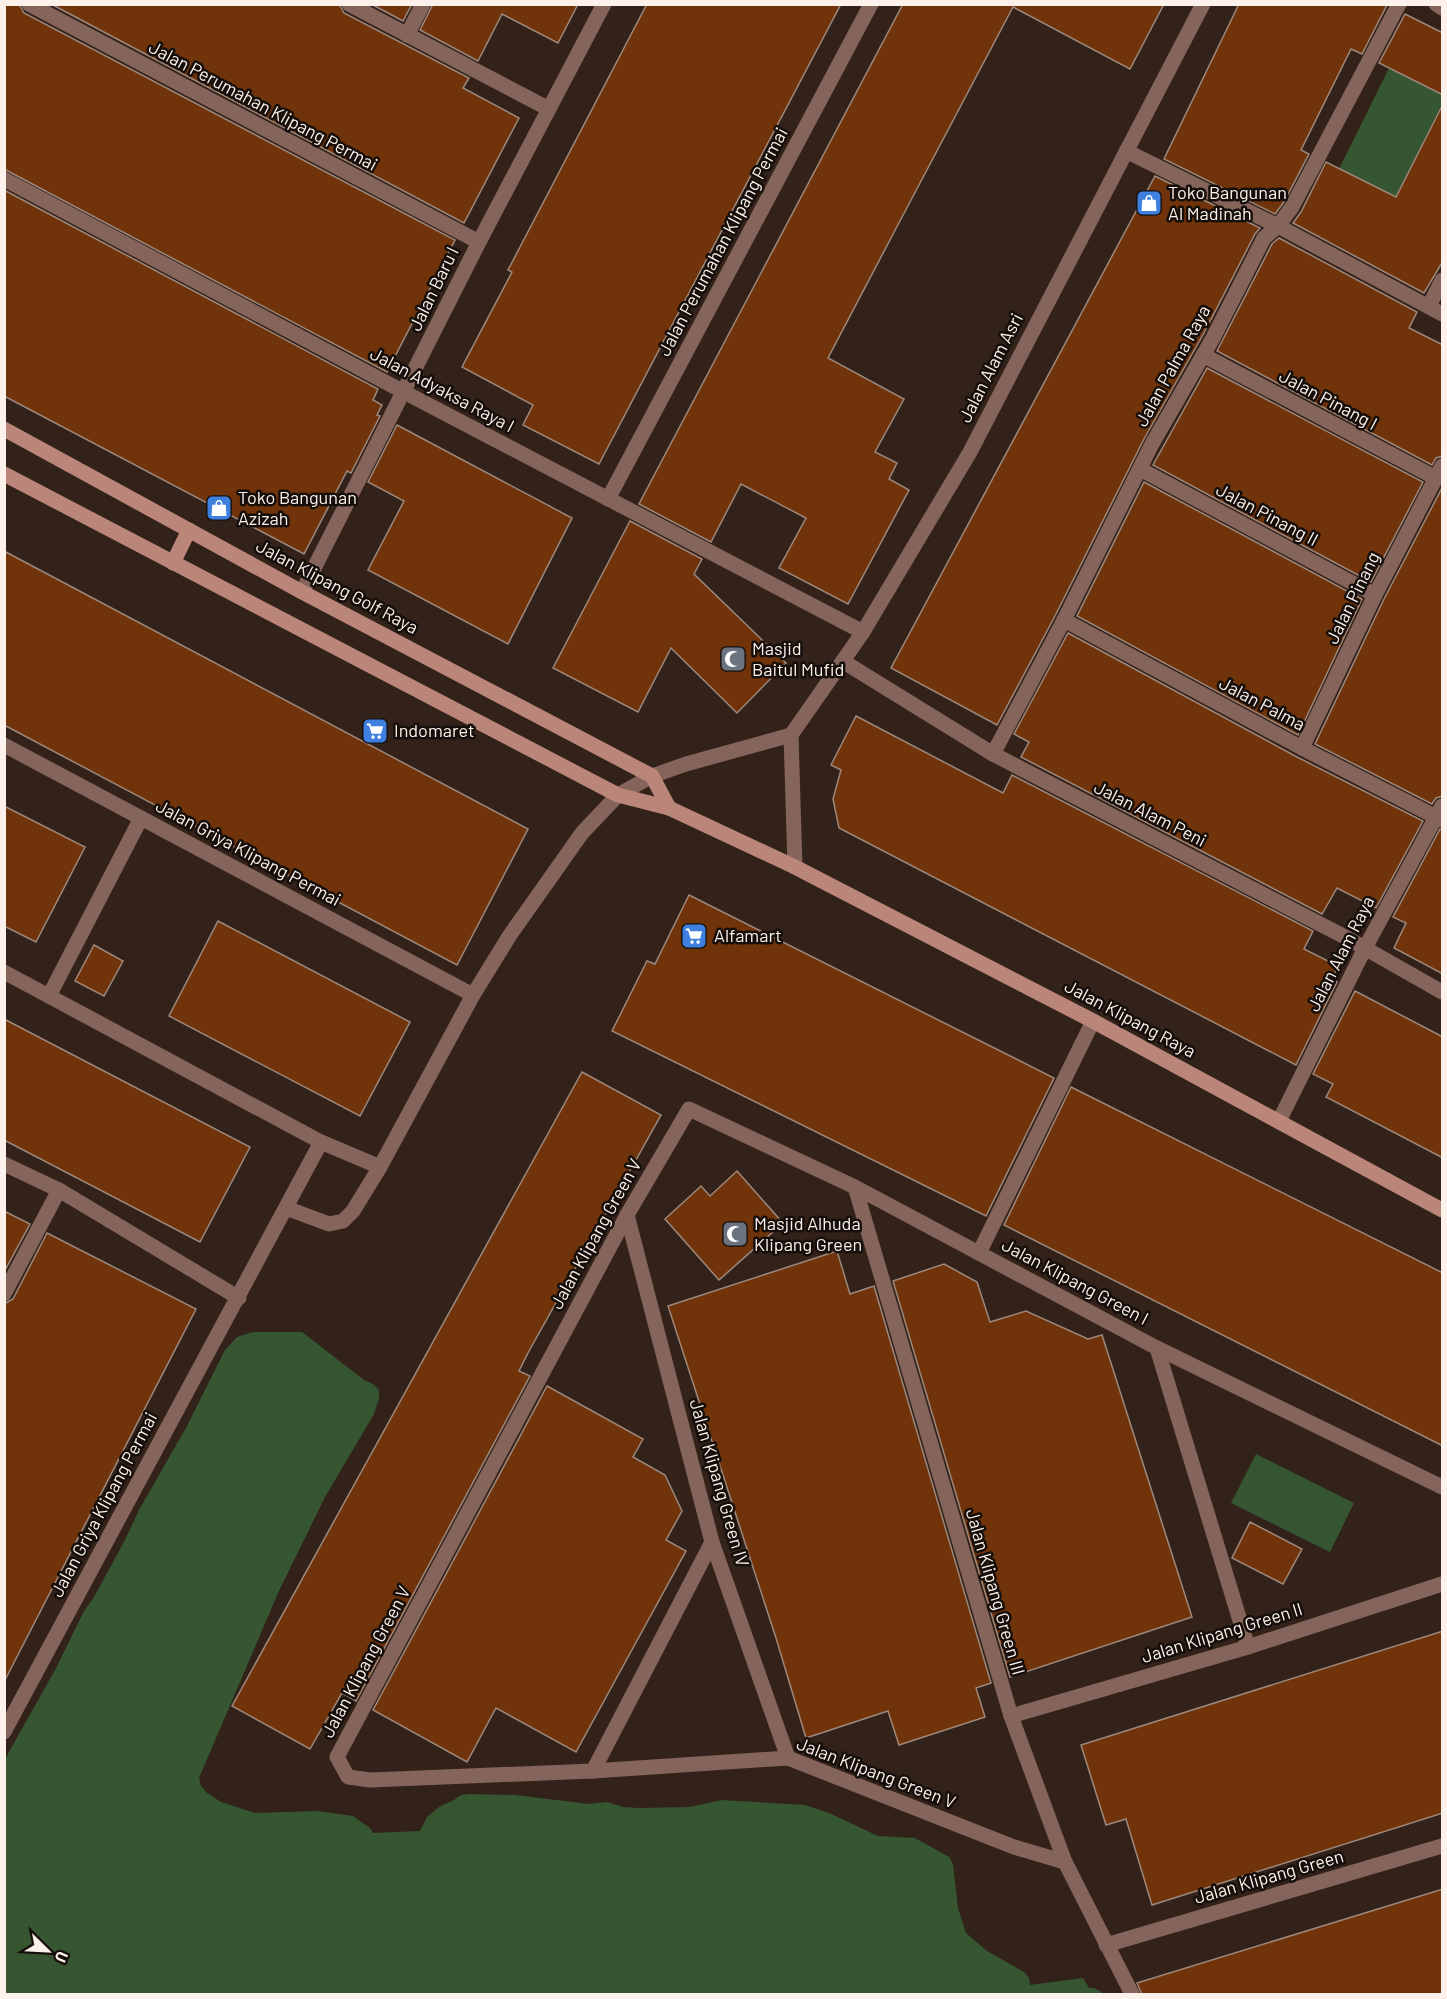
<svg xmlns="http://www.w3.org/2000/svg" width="1447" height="1999" font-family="Barlow,sans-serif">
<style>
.green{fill:#355631}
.building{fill:#71340a;stroke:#9d887d;stroke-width:1.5}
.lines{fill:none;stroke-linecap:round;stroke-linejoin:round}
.street{stroke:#85645c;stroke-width:15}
.secondary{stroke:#ba8679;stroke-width:15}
.labels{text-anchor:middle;stroke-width:5;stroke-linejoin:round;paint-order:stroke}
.street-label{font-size:18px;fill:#fdf1eb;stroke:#150e0a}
.poi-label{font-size:18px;fill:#fdf1eb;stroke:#150e0a;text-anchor:start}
</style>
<rect width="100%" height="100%" fill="#332219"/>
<g class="green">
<polygon points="1389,68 1442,95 1442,104 1396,197 1339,169"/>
<polygon points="253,1332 302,1332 364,1380 373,1384 379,1390 379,1398 374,1414 325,1497 278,1593 199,1778 201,1786 207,1793 221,1802 255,1813 318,1811 353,1816 370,1828 373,1833 420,1831 427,1817 439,1807 454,1800 461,1795 470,1794 515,1795 589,1804 607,1802 623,1807 639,1808 689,1807 722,1800 805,1805 829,1813 878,1836 915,1838 949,1857 953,1864 958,1908 966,1933 987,1951 1024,1972 1029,1978 1030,1985 1083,1978 1089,1988 1094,1988 1105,1994 5,1994 5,1759 55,1670 84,1611 94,1597 125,1540 139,1510 187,1426 225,1350 237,1337"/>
<polygon points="1256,1454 1354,1503 1330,1552 1231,1503"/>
</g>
<g class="building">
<polygon points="4,4 19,4 24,13 455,240 387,372 4,169"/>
<polygon points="51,4 339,4 344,13 469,78 463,88 519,118 464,223"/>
<polygon points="371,4 412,4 403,21"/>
<polygon points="433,4 578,4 558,43 502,14 478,61 420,30"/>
<polygon points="647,4 841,4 599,464 523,425 533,405 462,367 512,272 508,270"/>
<polygon points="903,4 1164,4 1130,69 1013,7 901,219 828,358 904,399 875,452 897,463 889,479 909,490 848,604 779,568 806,518 741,484 711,542 639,504"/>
<polygon points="1239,4 1387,5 1362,54 1351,49 1301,150 1309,154 1284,202 1275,214 1164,159"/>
<polygon points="1405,14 1443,33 1443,95 1379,63"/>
<polygon points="1443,104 1443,261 1424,293 1293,223 1301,212 1326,162 1396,197"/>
<polygon points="1155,176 1260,228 1255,234 1204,333 1144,439 1055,616 997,725 891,668"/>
<polygon points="4,190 378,389 373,400 382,405 377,415 380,416 351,473 347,471 304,554 4,396"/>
<polygon points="1279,238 1417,312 1409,328 1443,345 1443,456 1436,458 1432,465 1217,351 1272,244"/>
<polygon points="1207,368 1423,482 1371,582 1153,465"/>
<polygon points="397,425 572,518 508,644 368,570 404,501 368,482"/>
<polygon points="1144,482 1362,599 1298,735 1077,616"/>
<polygon points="1443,486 1443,796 1436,798 1432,804 1315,744 1384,599"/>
<polygon points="630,521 702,559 694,574 786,663 737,713 671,648 638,712 553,668"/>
<polygon points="4,551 528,829 457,965 4,725"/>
<polygon points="1068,633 1297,757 1423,821 1376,908 1337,888 1322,914 1021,757 1029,742 1014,734"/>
<polygon points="856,716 1003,793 1012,775 1313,931 1304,949 1338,966 1332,979 1337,982 1296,1065 839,828 833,799 841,770 831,765"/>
<polygon points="4,806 85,847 36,942 4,926"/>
<polygon points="1440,829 1443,830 1443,974 1394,948 1406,923 1393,917"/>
<polygon points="689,895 1054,1078 986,1216 612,1031 647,961 655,964"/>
<polygon points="218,921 410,1022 360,1116 169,1016"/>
<polygon points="94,945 123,961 104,996 75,981"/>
<polygon points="1355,991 1443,1037 1443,1158 1326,1097 1333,1084 1313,1074"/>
<polygon points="4,1019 250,1147 200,1242 4,1140"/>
<polygon points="582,1072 661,1115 529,1351 519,1371 530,1376 356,1701 342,1693 310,1749 232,1706"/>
<polygon points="1071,1087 1443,1273 1443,1446 1004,1225"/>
<polygon points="737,1171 783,1223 719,1280 665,1219 701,1186 710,1196"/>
<polygon points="4,1211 30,1224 4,1272"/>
<polygon points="47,1233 196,1309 4,1682 4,1304 13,1299"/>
<polygon points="837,1251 850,1294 874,1286 991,1683 976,1688 985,1717 899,1745 888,1711 806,1738 776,1638 668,1306"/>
<polygon points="944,1264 977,1282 990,1322 1026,1311 1088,1339 1102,1335 1192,1617 1010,1677 893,1281"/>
<polygon points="547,1386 643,1439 633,1457 665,1475 682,1511 666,1540 686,1551 576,1752 496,1708 467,1762 373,1710"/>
<polygon points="1250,1522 1302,1549 1283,1584 1232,1558"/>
<polygon points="1443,1631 1443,1813 1152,1905 1126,1819 1106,1825 1081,1745"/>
<polygon points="1443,1889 1443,1995 1142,1995 1137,1983"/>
</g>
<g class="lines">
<g class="street">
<polyline points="29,4 479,242"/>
<polyline points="349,4 549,109"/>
<polyline points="1436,4 1442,8"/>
<polyline points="407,35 423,4"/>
<polyline points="1126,151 1278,226 1442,314"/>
<polyline points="4,179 404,392 863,632"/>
<polyline points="1429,306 1442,280"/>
<polyline points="1203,355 1436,478"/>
<polyline points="1140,469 1375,595"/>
<polyline points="608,499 871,4"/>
<polyline points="302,592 479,242 604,4"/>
<polyline points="1064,620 1302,748 1442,820"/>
<polyline points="844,662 993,754 1347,938 1442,992"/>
<polyline points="791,735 863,632 970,452 1203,4"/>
<polyline points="791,735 795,867"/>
<polyline points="4,745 473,995"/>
<polyline points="1302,748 1375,595 1442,466"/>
<polyline points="993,754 1064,620 1152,444 1213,338 1264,238 1278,226 1292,207 1399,4"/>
<polyline points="4,972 321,1142 380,1167"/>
<polyline points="49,996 141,818"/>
<polyline points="1279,1121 1365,948 1442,806"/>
<polyline points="4,1164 59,1190 239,1298"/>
<polyline points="855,1187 1011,1716 1065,1862 1132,1994"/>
<polyline points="286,1208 329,1224 343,1221 353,1211 380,1167 473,995 510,935 582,833 618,795 652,776 686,764 791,735"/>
<polyline points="627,1215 712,1542 788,1758"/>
<polyline points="979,1253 1093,1021"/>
<polyline points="4,1294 59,1190"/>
<polyline points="1157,1348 1248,1647"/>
<polyline points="1011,1716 1248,1647 1442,1584"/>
<polyline points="4,1732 321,1142"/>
<polyline points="593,1771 712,1542"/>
<polyline points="1065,1862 1014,1847 788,1758 593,1771 370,1780 348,1777 337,1757 627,1215 689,1109 855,1187 1157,1348 1442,1487"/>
<polyline points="1106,1945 1442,1846"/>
</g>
<g class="secondary">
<polyline points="4,429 302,592 652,776 669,808"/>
<polyline points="4,474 618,795 669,808 795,867 1093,1021 1442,1210"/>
<polyline points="173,563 189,530"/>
</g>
</g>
<defs>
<g id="shop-square" transform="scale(1.35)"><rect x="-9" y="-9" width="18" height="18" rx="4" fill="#3f7fe0" stroke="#150e0a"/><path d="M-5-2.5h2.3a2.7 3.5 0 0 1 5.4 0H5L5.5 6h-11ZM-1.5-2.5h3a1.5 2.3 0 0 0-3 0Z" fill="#fff"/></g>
<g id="mosque-square" transform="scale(1.35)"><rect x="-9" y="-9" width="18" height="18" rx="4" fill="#6b7280" stroke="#150e0a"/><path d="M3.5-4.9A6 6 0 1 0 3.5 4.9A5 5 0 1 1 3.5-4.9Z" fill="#fff"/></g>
<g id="supermarket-square" transform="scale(1.35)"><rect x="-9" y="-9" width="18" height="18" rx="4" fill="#3f7fe0" stroke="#150e0a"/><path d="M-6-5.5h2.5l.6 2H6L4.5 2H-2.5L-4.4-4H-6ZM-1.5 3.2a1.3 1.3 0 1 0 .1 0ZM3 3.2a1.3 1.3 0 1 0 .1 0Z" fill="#fff"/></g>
</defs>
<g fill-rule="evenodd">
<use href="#shop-square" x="1149" y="203"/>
<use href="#shop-square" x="219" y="508"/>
<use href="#mosque-square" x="733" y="659"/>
<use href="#supermarket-square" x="375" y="731"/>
<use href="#supermarket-square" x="694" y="936"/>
<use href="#mosque-square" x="735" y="1234"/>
</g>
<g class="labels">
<g class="street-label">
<text transform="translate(263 106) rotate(28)" y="6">Jalan Perumahan Klipang Permai</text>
<text transform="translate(723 242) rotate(-62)" y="6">Jalan Perumahan Klipang Permai</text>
<text transform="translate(434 289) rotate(-64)" y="6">Jalan Baru I</text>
<text transform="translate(1173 366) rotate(-61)" y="6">Jalan Palma Raya</text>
<text transform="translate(991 368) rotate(-63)" y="6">Jalan Alam Asri</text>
<text transform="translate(442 390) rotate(28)" y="6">Jalan Adyaksa Raya I</text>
<text transform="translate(1328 400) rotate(28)" y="6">Jalan Pinang I</text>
<text transform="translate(1267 515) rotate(28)" y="6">Jalan Pinang II</text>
<text transform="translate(337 587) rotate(28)" y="6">Jalan Klipang Golf Raya</text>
<text transform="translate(1353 598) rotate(-64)" y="6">Jalan Pinang</text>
<text transform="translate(1262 704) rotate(28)" y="6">Jalan Palma</text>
<text transform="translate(1150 814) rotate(27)" y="6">Jalan Alam Peni</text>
<text transform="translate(248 853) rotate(28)" y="6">Jalan Griya Klipang Permai</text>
<text transform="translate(1341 954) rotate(-63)" y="6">Jalan Alam Raya</text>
<text transform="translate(1130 1019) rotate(28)" y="6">Jalan Klipang Raya</text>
<text transform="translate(596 1234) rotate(-61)" y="6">Jalan Klipang Green V</text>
<text transform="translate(1075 1282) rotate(28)" y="6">Jalan Klipang Green I</text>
<text transform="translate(719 1483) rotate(74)" y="6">Jalan Klipang Green IV</text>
<text transform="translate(104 1505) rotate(-62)" y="6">Jalan Griya Klipang Permai</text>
<text transform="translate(995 1592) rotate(74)" y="6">Jalan Klipang Green III</text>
<text transform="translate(1222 1633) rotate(-17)" y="6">Jalan Klipang Green II</text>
<text transform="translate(366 1662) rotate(-62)" y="6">Jalan Klipang Green V</text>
<text transform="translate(876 1773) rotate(21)" y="6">Jalan Klipang Green V</text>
<text transform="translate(1269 1877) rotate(-16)" y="6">Jalan Klipang Green</text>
</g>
<g class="poi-label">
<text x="1168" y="199">Toko Bangunan<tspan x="1168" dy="21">Al Madinah</tspan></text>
<text x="238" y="504">Toko Bangunan<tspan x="238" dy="21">Azizah</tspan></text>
<text x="752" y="655">Masjid<tspan x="752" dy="21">Baitul Mufid</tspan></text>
<text x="394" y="737">Indomaret</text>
<text x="714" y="942">Alfamart</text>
<text x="754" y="1230">Masjid Alhuda<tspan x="754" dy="21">Klipang Green</tspan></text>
</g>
</g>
<rect width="1447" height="1999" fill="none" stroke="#fdf1eb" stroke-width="12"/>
<g transform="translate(48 1951) rotate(114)" stroke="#150e0a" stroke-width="4.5" paint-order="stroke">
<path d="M0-4.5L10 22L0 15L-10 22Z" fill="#fdf1eb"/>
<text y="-9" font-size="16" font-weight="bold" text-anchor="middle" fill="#fdf1eb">U</text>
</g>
</svg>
